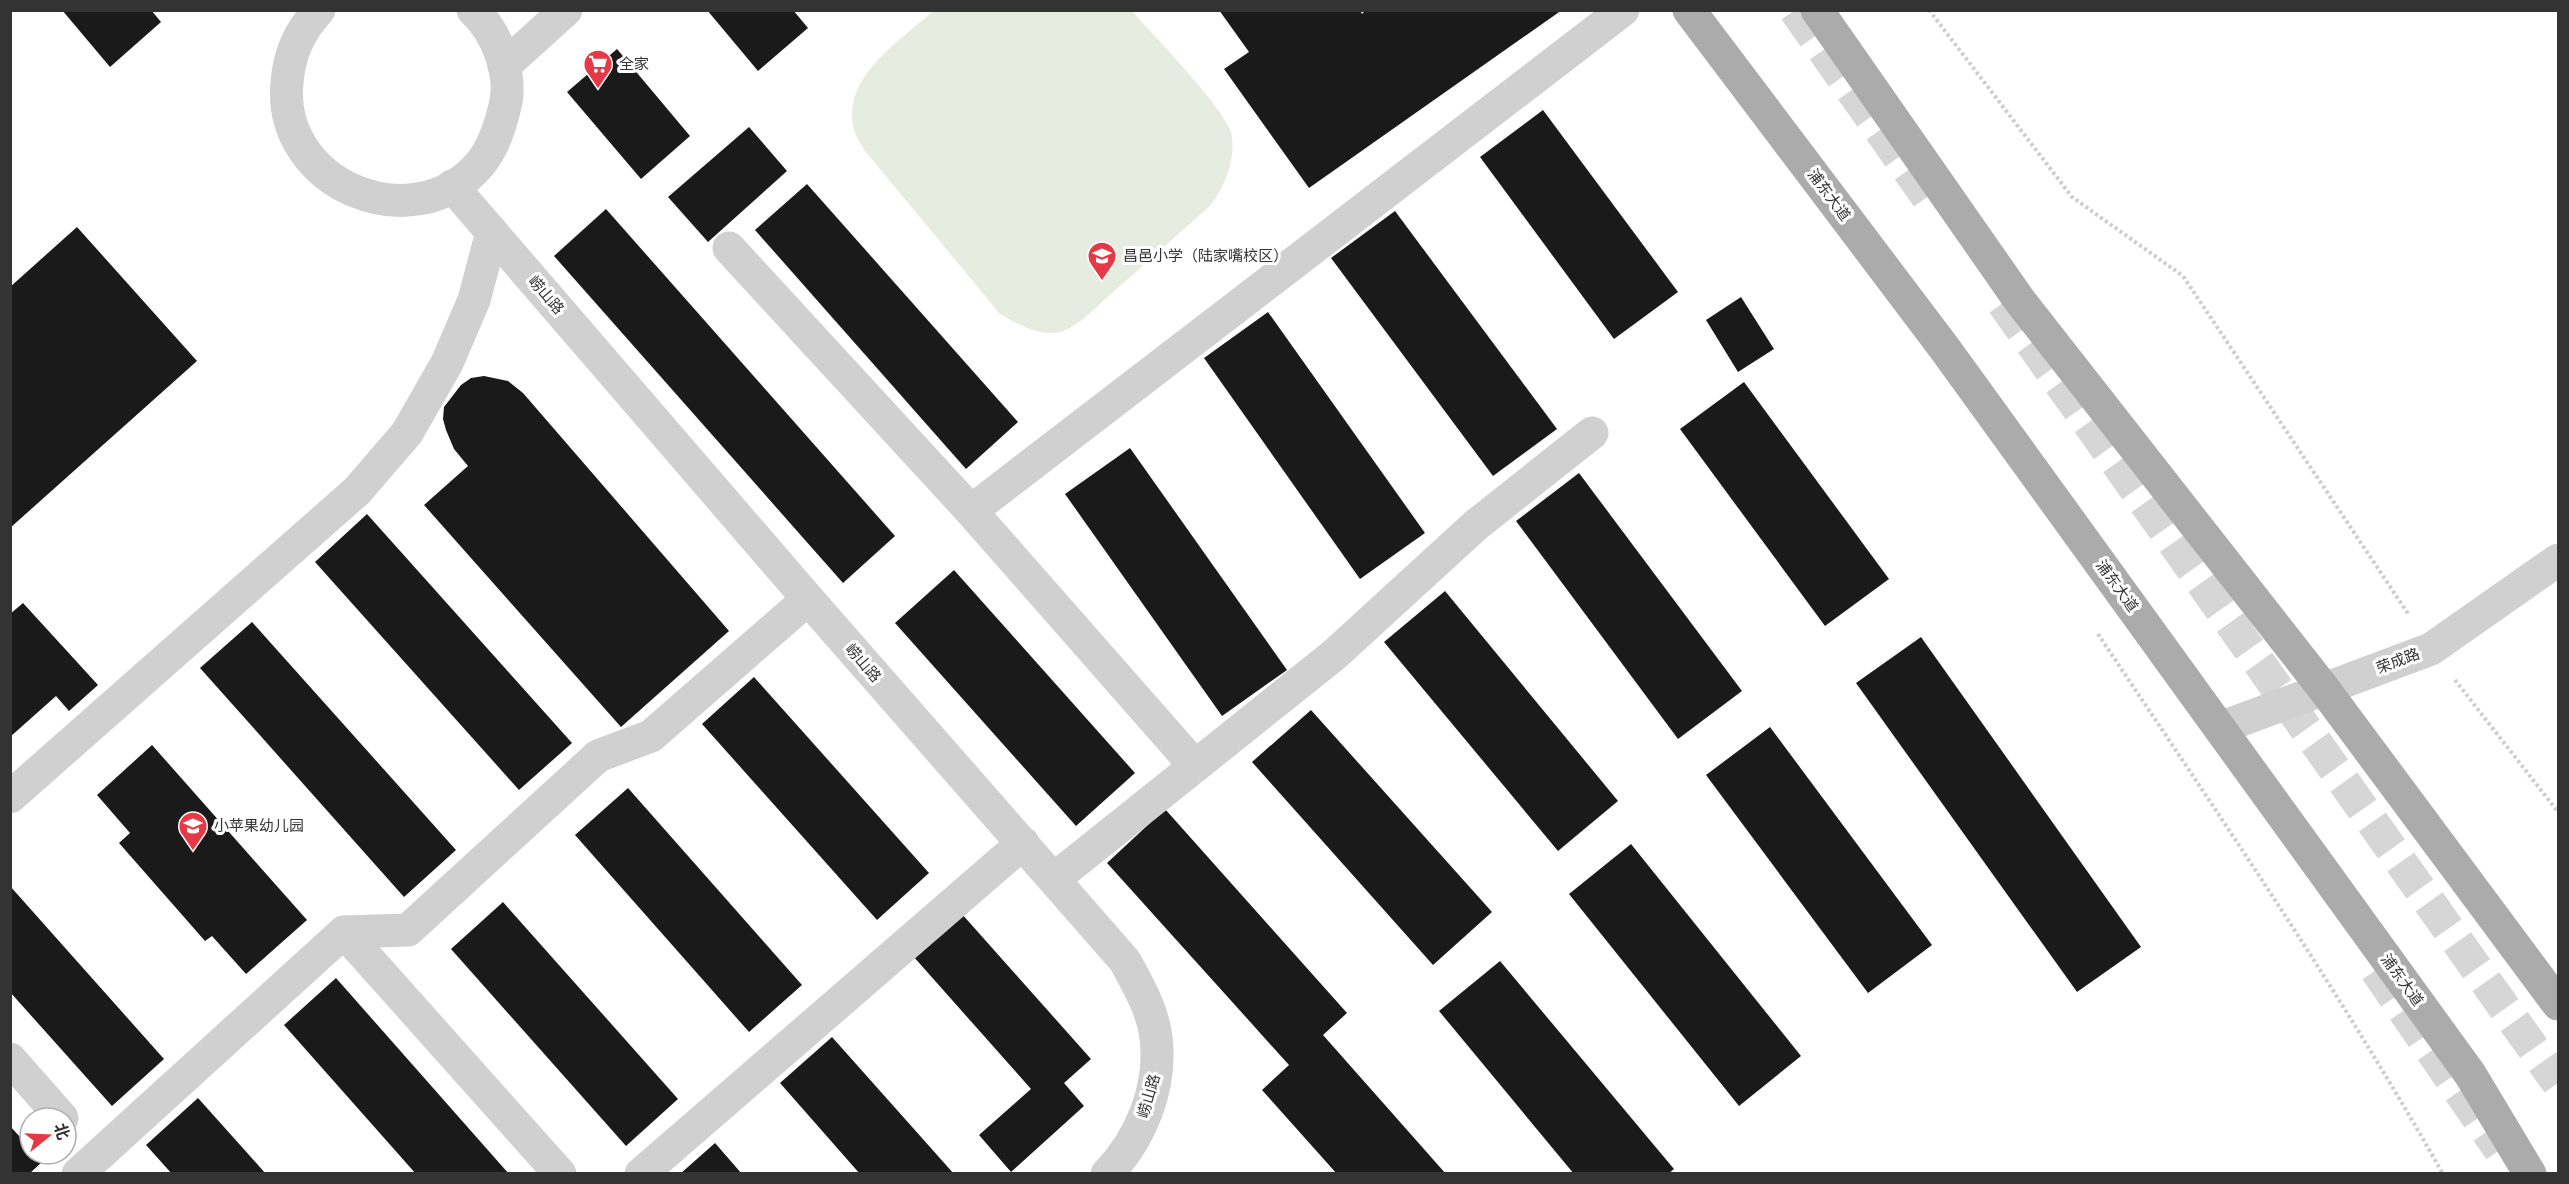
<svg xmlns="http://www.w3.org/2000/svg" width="2569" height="1184" font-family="Inter,'Noto Sans SC',sans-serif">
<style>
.green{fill:#e6ecdf}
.building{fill:#1a1a1a}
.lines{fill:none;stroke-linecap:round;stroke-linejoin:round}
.major-tunnel{stroke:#d6d6d6;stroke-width:33;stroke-dasharray:33 16;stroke-linecap:butt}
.path{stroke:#cdcdcd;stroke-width:4;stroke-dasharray:3 3;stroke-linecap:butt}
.minor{stroke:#d0d0d0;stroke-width:33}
.major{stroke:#ababab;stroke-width:33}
.labels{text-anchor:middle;stroke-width:6;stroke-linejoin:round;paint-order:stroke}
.poi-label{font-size:15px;fill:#333;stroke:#fff;text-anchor:start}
.street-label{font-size:15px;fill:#333;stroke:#fff}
</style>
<rect width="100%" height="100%" fill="#fff"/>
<path class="green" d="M1132 11C1151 33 1229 112 1232 136 1235 162 1225 185 1211 205L1082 320C1075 324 1067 331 1060 332 1040 337 1016 323 1000 314L865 151C862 145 856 137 854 130 841 77 900 41 933 11Z"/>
<g class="building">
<polygon points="62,10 151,10 161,22 110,67"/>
<polygon points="707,10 793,10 808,28 758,71"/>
<polygon points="1219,10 1360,10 1362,14 1366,10 1562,10 1309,188 1224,69 1249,52"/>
<polygon points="617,49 690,136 641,179 567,92"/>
<polygon points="1543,110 1678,292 1614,339 1480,157"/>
<polygon points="749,127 787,171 708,242 668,197"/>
<polygon points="807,184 1018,422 966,469 755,230"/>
<polygon points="606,209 895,536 843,583 554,256"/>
<polygon points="1395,211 1557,429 1493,476 1331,258"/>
<polygon points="77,227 197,361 10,528 10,287"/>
<polygon points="1741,297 1774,349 1738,372 1706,320"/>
<polygon points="1268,312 1425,533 1360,579 1204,358"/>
<polygon points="484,376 508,381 523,393 729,631 621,727 424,505 468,466 454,449 446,430 443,419 444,407 461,385 471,378"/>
<polygon points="1744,382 1889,579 1825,626 1680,429"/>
<polygon points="1130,448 1287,670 1222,716 1065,494"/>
<polygon points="1579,473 1742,691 1678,739 1516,521"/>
<polygon points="367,514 572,743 519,790 315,562"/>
<polygon points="954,570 1135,773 1076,826 895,623"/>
<polygon points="1445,591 1618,801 1558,851 1384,642"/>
<polygon points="23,603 98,685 69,711 56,696 10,737 10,614"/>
<polygon points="252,622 456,850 404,897 200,668"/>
<polygon points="1921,637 2141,947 2077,992 1856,683"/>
<polygon points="754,677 929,873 877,920 702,724"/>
<polygon points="1311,710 1492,912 1433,965 1252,762"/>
<polygon points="1770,727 1932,945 1868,993 1706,775"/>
<polygon points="152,745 307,920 246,974 212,936 205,941 119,843 130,833 97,795"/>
<polygon points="628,788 802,985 749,1032 575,835"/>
<polygon points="1165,809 1347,1013 1323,1035 1446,1174 1337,1174 1262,1090 1289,1065 1107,863"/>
<polygon points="1631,844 1801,1056 1739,1106 1569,894"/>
<polygon points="10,886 164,1059 112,1106 10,992"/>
<polygon points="503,902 678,1099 626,1146 451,949"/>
<polygon points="961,913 1091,1059 1064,1083 1084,1106 1011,1172 979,1135 1031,1089 913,956"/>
<polygon points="1500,961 1674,1169 1668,1174 1574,1174 1439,1011"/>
<polygon points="336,978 509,1174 416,1174 284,1025"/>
<polygon points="832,1037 954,1174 860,1174 780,1083"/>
<polygon points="198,1098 266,1174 172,1174 146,1145"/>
<polygon points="10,1126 30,1148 30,1154 35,1154 42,1162 29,1174 10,1174"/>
<polygon points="715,1143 742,1174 680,1174"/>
</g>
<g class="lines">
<g class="major-tunnel">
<polyline points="1795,10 1936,209"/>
<polyline points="2003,303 2558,1083"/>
<polyline points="2376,970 2500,1150"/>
</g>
<g class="path">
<polyline points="1929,10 2072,197 2183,276 2409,615"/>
<path d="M2098 634C2216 811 2338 988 2443 1174"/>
<polyline points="2455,680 2558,812"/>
</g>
<g class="minor">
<path d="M319 10C299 32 289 54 287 83 277 185 414 242 480 164 493 148 499 130 504 110 514 77 498 33 473 10"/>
<polyline points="504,66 566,10"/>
<path d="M452 186 808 599 1125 961C1138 985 1153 1010 1156 1038 1162 1087 1141 1139 1107 1174"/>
<polyline points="729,248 971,511"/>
<polyline points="2220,728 2431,649 2558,560"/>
<polyline points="1195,766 971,511 1623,10"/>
<polyline points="10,797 357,491 407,433 447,363 474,300 492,232"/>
<polyline points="1054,879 1334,655 1476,525 1592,433"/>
<polyline points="344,932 560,1174"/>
<polyline points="10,1059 62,1118"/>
<polyline points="78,1174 344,932 408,930 598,756 651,736 808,599"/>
<polyline points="641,1174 1023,843"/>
</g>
<g class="major">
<polyline points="1689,10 1945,349 2470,1074 2530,1174"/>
<polyline points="1817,10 2020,301 2324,689 2558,1004"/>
</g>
</g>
<defs>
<g id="supermarket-pin" transform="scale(1.5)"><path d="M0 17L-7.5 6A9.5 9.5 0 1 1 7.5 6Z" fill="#e63946" stroke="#fff"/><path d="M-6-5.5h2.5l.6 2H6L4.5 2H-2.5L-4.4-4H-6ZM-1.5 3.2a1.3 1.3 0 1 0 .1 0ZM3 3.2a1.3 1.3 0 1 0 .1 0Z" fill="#fff"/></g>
<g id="school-pin" transform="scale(1.5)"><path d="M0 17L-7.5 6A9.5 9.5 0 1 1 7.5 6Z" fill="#e63946" stroke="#fff"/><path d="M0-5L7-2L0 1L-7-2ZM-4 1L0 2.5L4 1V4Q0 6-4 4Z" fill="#fff"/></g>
</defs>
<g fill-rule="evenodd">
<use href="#supermarket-pin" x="598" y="64"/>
<use href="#school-pin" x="1102" y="256"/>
<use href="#school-pin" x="193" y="826"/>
</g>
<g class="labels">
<g class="poi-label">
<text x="619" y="69">全家</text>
<text x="1123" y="261">昌邑小学（陆家嘴校区）</text>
<text x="214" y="831">小苹果幼儿园</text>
</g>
<g class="street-label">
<text transform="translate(1829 195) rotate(53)" y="5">浦东大道</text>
<text transform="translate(546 295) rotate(49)" y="5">崂山路</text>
<text transform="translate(2117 586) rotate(54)" y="5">浦东大道</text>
<text transform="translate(2398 661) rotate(-21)" y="5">荣成路</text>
<text transform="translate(863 663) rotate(49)" y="5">崂山路</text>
<text transform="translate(2402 980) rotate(54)" y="5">浦东大道</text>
<text transform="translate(1149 1096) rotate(-74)" y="5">崂山路</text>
</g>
</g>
<rect width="2569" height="1184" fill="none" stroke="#333333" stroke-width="24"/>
<g transform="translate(48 1136) rotate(72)"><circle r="28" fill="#ffffff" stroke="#adadad" stroke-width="1.5"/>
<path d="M0-4.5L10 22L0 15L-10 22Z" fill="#e63946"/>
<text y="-9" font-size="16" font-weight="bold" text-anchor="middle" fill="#333333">北</text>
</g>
</svg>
